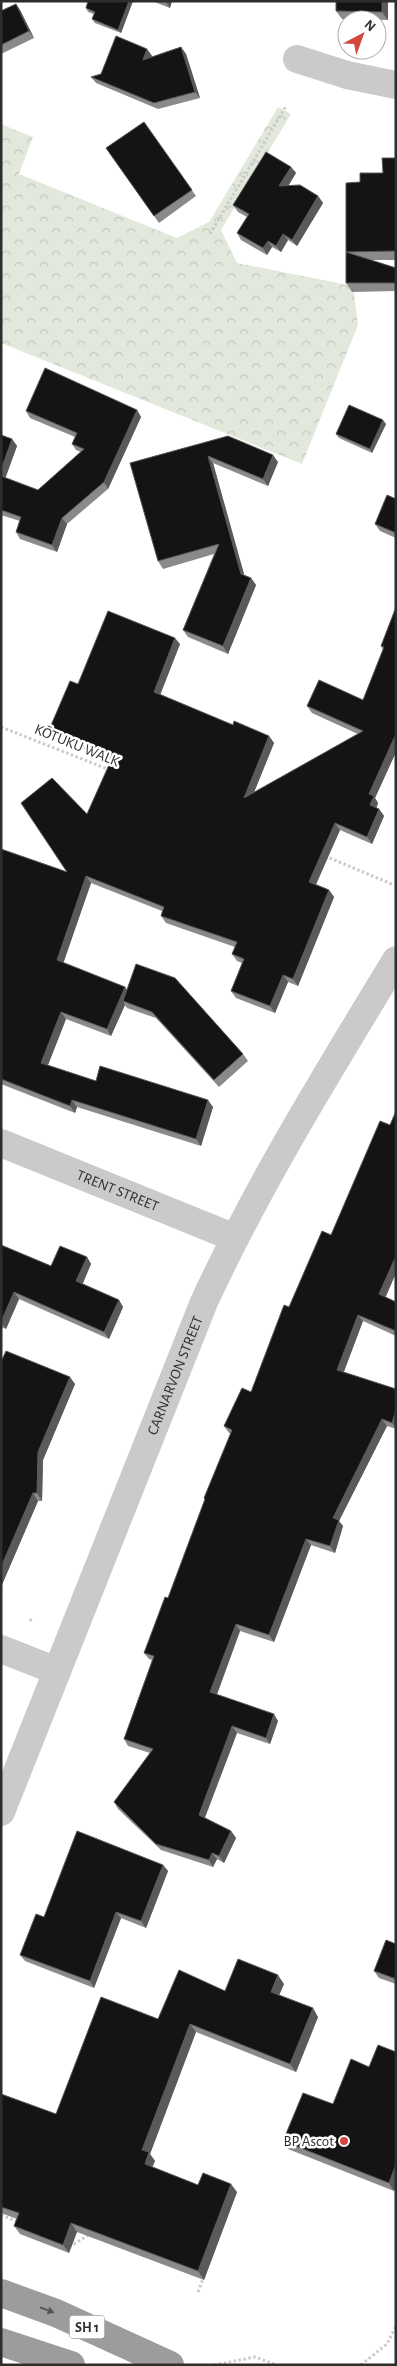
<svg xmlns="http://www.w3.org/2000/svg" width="397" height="2366" font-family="'Alegreya Sans',sans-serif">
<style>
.park{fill:url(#park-crowns)}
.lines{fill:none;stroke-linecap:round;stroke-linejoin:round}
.path{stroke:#cacaca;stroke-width:3;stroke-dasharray:2.5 2.5;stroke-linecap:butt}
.minor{stroke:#cacaca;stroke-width:28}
.trunk{stroke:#9c9c9c;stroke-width:28}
.wall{fill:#8a8a8a}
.shaded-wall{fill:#5a5a5a}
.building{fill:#141414;stroke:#5a5a5a}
.oneway{fill:#545454}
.poi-dot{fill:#d34740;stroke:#fff;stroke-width:2}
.labels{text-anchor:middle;stroke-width:5;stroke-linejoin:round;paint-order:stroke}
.shield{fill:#fff;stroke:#6c6c6c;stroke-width:1}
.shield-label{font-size:14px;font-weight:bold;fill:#2d2d2d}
.street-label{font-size:15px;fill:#2d2d2d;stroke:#fff}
.poi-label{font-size:15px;fill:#2d2d2d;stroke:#fff;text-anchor:end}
</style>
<defs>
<pattern id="park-crowns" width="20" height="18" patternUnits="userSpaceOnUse" patternTransform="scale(1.25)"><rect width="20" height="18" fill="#e2e9dc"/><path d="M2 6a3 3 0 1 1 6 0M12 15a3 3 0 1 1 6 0" fill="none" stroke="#c2c8bd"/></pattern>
</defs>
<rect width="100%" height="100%" fill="#fff"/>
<polygon class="park" points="278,107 291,114 221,230 237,263 353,286 358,325 302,464 1,343 1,124 33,137 19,174 177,238 209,222"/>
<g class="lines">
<g class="path">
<polyline points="210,234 286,106"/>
<polyline points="1,727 110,770"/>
<polyline points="325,856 394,885"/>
<polyline points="30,1619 32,1622"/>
<polyline points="1,2215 19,2222"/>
<polyline points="69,2242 74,2244 90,2234"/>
<polyline points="198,2292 204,2276"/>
<polyline points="214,2365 255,2357 277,2365"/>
<polyline points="361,2365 387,2344 396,2326"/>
</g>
<g class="minor">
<polyline points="297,59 347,75 396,85"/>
<path id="s1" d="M1 1143 235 1238"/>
<polyline points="1,1649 57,1671"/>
<path id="s2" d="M1 1812 204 1302C259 1183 328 1072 396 960"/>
</g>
<g class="trunk">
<polyline points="1,2293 56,2313 170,2365"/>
<polyline points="1,2342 71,2365"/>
</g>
</g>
<g class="wall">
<polygon points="88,1 133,1 121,33 95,23 92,19 94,14 88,12 86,8"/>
<polygon points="152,1 172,1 170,8"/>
<polygon points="336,1 388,1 388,20 342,19 336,11"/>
<polygon points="16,4 20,10 34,38 1,54 1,9 2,10"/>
<polygon points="181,47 186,54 200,98 158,109 96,83 91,77 101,74 147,49 152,56 151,57"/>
<polygon points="144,122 196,196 159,223 106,148"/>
<polygon points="396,158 396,260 370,260 396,268 396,291 352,292 346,283 346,252 360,182 383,173"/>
<polygon points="291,167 296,173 288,186 318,196 323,203 297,246 288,240 281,252 272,247 267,255 241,240 237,233 247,217 238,212 233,205"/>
<polygon points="137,410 141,417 108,489 67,524 57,552 20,539 16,532 20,521 1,515 1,435 12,439 17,446 5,478 38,490 81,452 76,450 72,444 75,437 30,418 26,411"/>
<polygon points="386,424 372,453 339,438 336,434"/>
<polygon points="228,436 278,462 268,486 213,463 244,575 251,578 256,585 228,654 188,637 183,630 214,554 163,569 158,561 130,463"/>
<polygon points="396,499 396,538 380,531 375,524"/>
<polygon points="396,607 396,752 375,798 378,803 376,808 379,809 384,816 372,844 340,830 316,884 329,890 334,897 298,986 288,982 275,1013 236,998 231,991 242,963 237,961 232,954 235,947 166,923 161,916 162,911 91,883 63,963 125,987 127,990 243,1054 248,1061 219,1087 156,1018 127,1008 125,1005 111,1036 66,1019 48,1065 96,1081 213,1107 201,1146 77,1107 75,1113 1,1084 1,849 67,872 87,814 111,760 54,737 49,730 78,684 180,644 160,694 233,725 269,736 274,743 254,792 358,734 312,713 307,706 363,700 383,650 381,646"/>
<polygon points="1,1245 51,1266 87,1257 91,1264 82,1284 119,1300 123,1307 109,1339 19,1299 6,1329 1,1327"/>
<polygon points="396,1273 385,1297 396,1302 396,1336 363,1321 344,1372 396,1389 396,1429 387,1426 339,1521 343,1526 335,1553 311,1545 274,1642 240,1631 217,1695 278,1721 270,1744 237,1733 205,1818 231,1831 236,1838 224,1863 217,1859 213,1867 161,1850 118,1809 114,1802 150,1753 128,1746 124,1739 152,1660 149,1659 144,1653 168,1598 205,1500 204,1498 231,1433 229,1433 224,1426 251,1392 289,1307"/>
<polygon points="1,1362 75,1384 43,1460 42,1501 38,1501 1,1587"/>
<polygon points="163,1865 168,1871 146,1928 121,1918 94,1988 25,1961 20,1955 44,1917"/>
<polygon points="396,1944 396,1984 379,1978 374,1971"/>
<polygon points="284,1984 279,1995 318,2017 296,2072 196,2032 150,2154 155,2161 152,2167 198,2185 237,2192 204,2280 77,2232 69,2253 20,2234 14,2226 17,2219 1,2213 1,2094 56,2114 158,2019 225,1991"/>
<polygon points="396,2052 396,2186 394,2191 288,2149 283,2141 333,2104 369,2067"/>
</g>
<g class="shaded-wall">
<polygon points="129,1 133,1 121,33 118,30"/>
<polygon points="165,1 172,1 170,8"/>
<polygon points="382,1 388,1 388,20 382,12"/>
<polygon points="16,4 20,10 34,38 29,31"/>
<polygon points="181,47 186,54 200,98 195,92"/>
<polygon points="147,49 152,56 148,66 143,60"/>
<polygon points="291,167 296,173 284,193 279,186"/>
<polygon points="318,196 323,203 297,246 292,240"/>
<polygon points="283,234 288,240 281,252 276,246"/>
<polygon points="268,241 272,247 267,255 263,248"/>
<polygon points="137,410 141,417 108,489 104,482"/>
<polygon points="383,420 386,424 372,453 370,449"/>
<polygon points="12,439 17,446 4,482 1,478 1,470"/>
<polygon points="273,455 278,462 268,486 263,479"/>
<polygon points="208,456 213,463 246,581 241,574"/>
<polygon points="62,518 67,524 57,552 52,545"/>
<polygon points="251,578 256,585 228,654 223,646"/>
<polygon points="175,638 180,644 159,698 154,692"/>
<polygon points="269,736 274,743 249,805 244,798"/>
<polygon points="395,736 396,737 396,752 375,798 378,803 375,812 370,805 369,794"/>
<polygon points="379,809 384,816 372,844 367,837"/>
<polygon points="335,823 340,830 314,889 309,882"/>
<polygon points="86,876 91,883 62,967 57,960"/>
<polygon points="329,890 334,897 298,986 293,979"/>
<polygon points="283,975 288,982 275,1013 270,1006"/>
<polygon points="125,987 130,994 123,1001 125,1005 111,1036 107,1029"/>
<polygon points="61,1012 66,1019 46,1070 41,1063"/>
<polygon points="72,1100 77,1107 75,1113 70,1106"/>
<polygon points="208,1100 213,1107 201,1146 196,1139"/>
<polygon points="396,1256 396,1273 384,1301 379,1294"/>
<polygon points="87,1257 91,1264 81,1288 76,1281"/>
<polygon points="14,1292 19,1299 6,1329 1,1322"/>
<polygon points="119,1300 123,1307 109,1339 104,1332"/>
<polygon points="358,1315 363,1321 342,1376 337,1370"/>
<polygon points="70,1377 75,1384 43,1460 42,1501 37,1493 38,1452"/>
<polygon points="396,1410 396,1428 392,1423"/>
<polygon points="382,1419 387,1426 339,1521 343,1526 335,1553 330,1546 333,1518"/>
<polygon points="33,1493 38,1501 1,1587 1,1567"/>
<polygon points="306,1539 311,1545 274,1642 269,1635"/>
<polygon points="236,1624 240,1631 215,1699 210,1692"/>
<polygon points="274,1714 278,1721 270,1744 266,1738"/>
<polygon points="232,1726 237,1733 203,1822 199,1815"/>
<polygon points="231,1831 236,1838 224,1863 219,1856"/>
<polygon points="212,1853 217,1859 213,1867 209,1860"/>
<polygon points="163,1865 168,1871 146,1928 141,1921"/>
<polygon points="116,1912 121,1918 94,1988 90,1981"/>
<polygon points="278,1975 284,1984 277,2000 271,1992"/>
<polygon points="313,2008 318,2017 296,2072 290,2064"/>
<polygon points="190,2024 196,2032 150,2154 155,2161 150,2172 145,2164 142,2150"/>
<polygon points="396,2164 396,2186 394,2191 389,2183"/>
<polygon points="231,2184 237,2192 204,2280 198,2271"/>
<polygon points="71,2223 77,2232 69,2253 63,2245"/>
</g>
<g class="building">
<polygon points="88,1 129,1 118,30 92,19 95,12 86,8"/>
<polygon points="336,1 382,1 382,12 336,11"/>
<polygon points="16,4 29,31 1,45 1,11"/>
<polygon points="116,36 147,49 143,60 181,47 195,92 154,103 91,77 101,74"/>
<polygon points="144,122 192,190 154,216 106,148"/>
<polygon points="266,152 291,167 279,186 300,185 318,196 292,240 283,234 276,246 268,241 263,248 237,233 249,214 233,205"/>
<polygon points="382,158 396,158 396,251 346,252 346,183 360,182 360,173 383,173"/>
<polygon points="346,252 396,268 396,283 346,283"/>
<polygon points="45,368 137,410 104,482 62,518 52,545 16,532 21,517 1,510 1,476 38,490 84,449 72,444 77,433 26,411"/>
<polygon points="349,405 383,420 370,449 336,434"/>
<polygon points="1,435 12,439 1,470"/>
<polygon points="228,436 273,455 263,479 208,456 241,574 251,578 223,646 183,630 219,544 158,561 130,463"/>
<polygon points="387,495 396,499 396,533 375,524"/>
<polygon points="396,607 396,736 395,736 369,794 374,796 370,805 379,809 367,837 335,823 309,882 329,890 293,979 283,975 270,1006 231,991 244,959 232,954 237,942 161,916 164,907 86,876 57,960 125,987 107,1029 61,1012 41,1063 96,1081 100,1066 208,1100 196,1139 72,1100 70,1106 1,1079 1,849 67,872 21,803 52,778 87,814 113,756 49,730 70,681 78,684 108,611 175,638 154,692 233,725 234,721 269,736 244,798 363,731 307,706 319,680 363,700 384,647 381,646"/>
<polygon points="136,964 175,978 243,1054 214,1080 152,1012 123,1001"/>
<polygon points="396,1111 396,1256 379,1294 396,1302 396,1331 358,1315 337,1370 396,1389 396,1410 392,1423 382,1419 333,1518 339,1520 330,1546 306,1539 269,1635 236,1624 210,1692 274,1714 266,1738 232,1726 199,1815 231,1831 219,1856 212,1853 209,1860 156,1844 114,1802 153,1749 124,1739 154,1656 144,1653 165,1597 168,1598 205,1499 204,1498 232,1430 224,1426 242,1388 251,1392 284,1305 289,1307 322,1231 331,1235 380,1121 390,1125"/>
<polygon points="1,1245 51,1266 60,1246 87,1257 76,1281 119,1300 104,1332 14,1292 1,1322"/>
<polygon points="6,1351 70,1377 38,1452 37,1493 33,1493 1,1567 1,1362"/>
<polygon points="77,1831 163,1865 141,1921 116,1912 90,1981 20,1955 36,1914 44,1917"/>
<polygon points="386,1940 396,1944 396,1979 374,1971"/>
<polygon points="238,1959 278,1975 271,1992 313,2008 290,2064 190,2024 142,2150 149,2152 145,2164 198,2185 203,2173 231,2184 198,2271 71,2223 63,2245 14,2226 19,2213 1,2207 1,2094 56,2114 101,1997 158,2019 179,1970 225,1991"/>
<polygon points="378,2045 396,2052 396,2164 389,2183 283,2141 303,2093 333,2104 351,2059 369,2067"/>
</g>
<defs><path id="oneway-solid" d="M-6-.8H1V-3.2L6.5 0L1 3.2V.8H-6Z" transform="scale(1.25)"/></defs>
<use class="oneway" href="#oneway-solid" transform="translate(47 2310) rotate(20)"/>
<circle class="poi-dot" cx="344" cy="2141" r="5"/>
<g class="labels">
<rect class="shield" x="69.5" y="2315.5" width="35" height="23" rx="4"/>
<g class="shield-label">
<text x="87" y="2332">SH 1</text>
</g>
<g class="street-label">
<text transform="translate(77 745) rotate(22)" y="5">KŌTUKU WALK</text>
<text dy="5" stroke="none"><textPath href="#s1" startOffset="126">TRENT STREET</textPath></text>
<text dy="5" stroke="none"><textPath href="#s2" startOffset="470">CARNARVON STREET</textPath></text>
</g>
<g class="poi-label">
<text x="334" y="2146">BP Ascot</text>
</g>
</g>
<rect width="397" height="2366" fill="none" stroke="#2d2d2d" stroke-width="5"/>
<g transform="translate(362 35) rotate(41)"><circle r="24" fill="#ffffff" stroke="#ababab"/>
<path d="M0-4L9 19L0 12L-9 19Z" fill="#d34740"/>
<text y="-8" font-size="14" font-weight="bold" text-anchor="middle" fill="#2d2d2d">N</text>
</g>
</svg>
